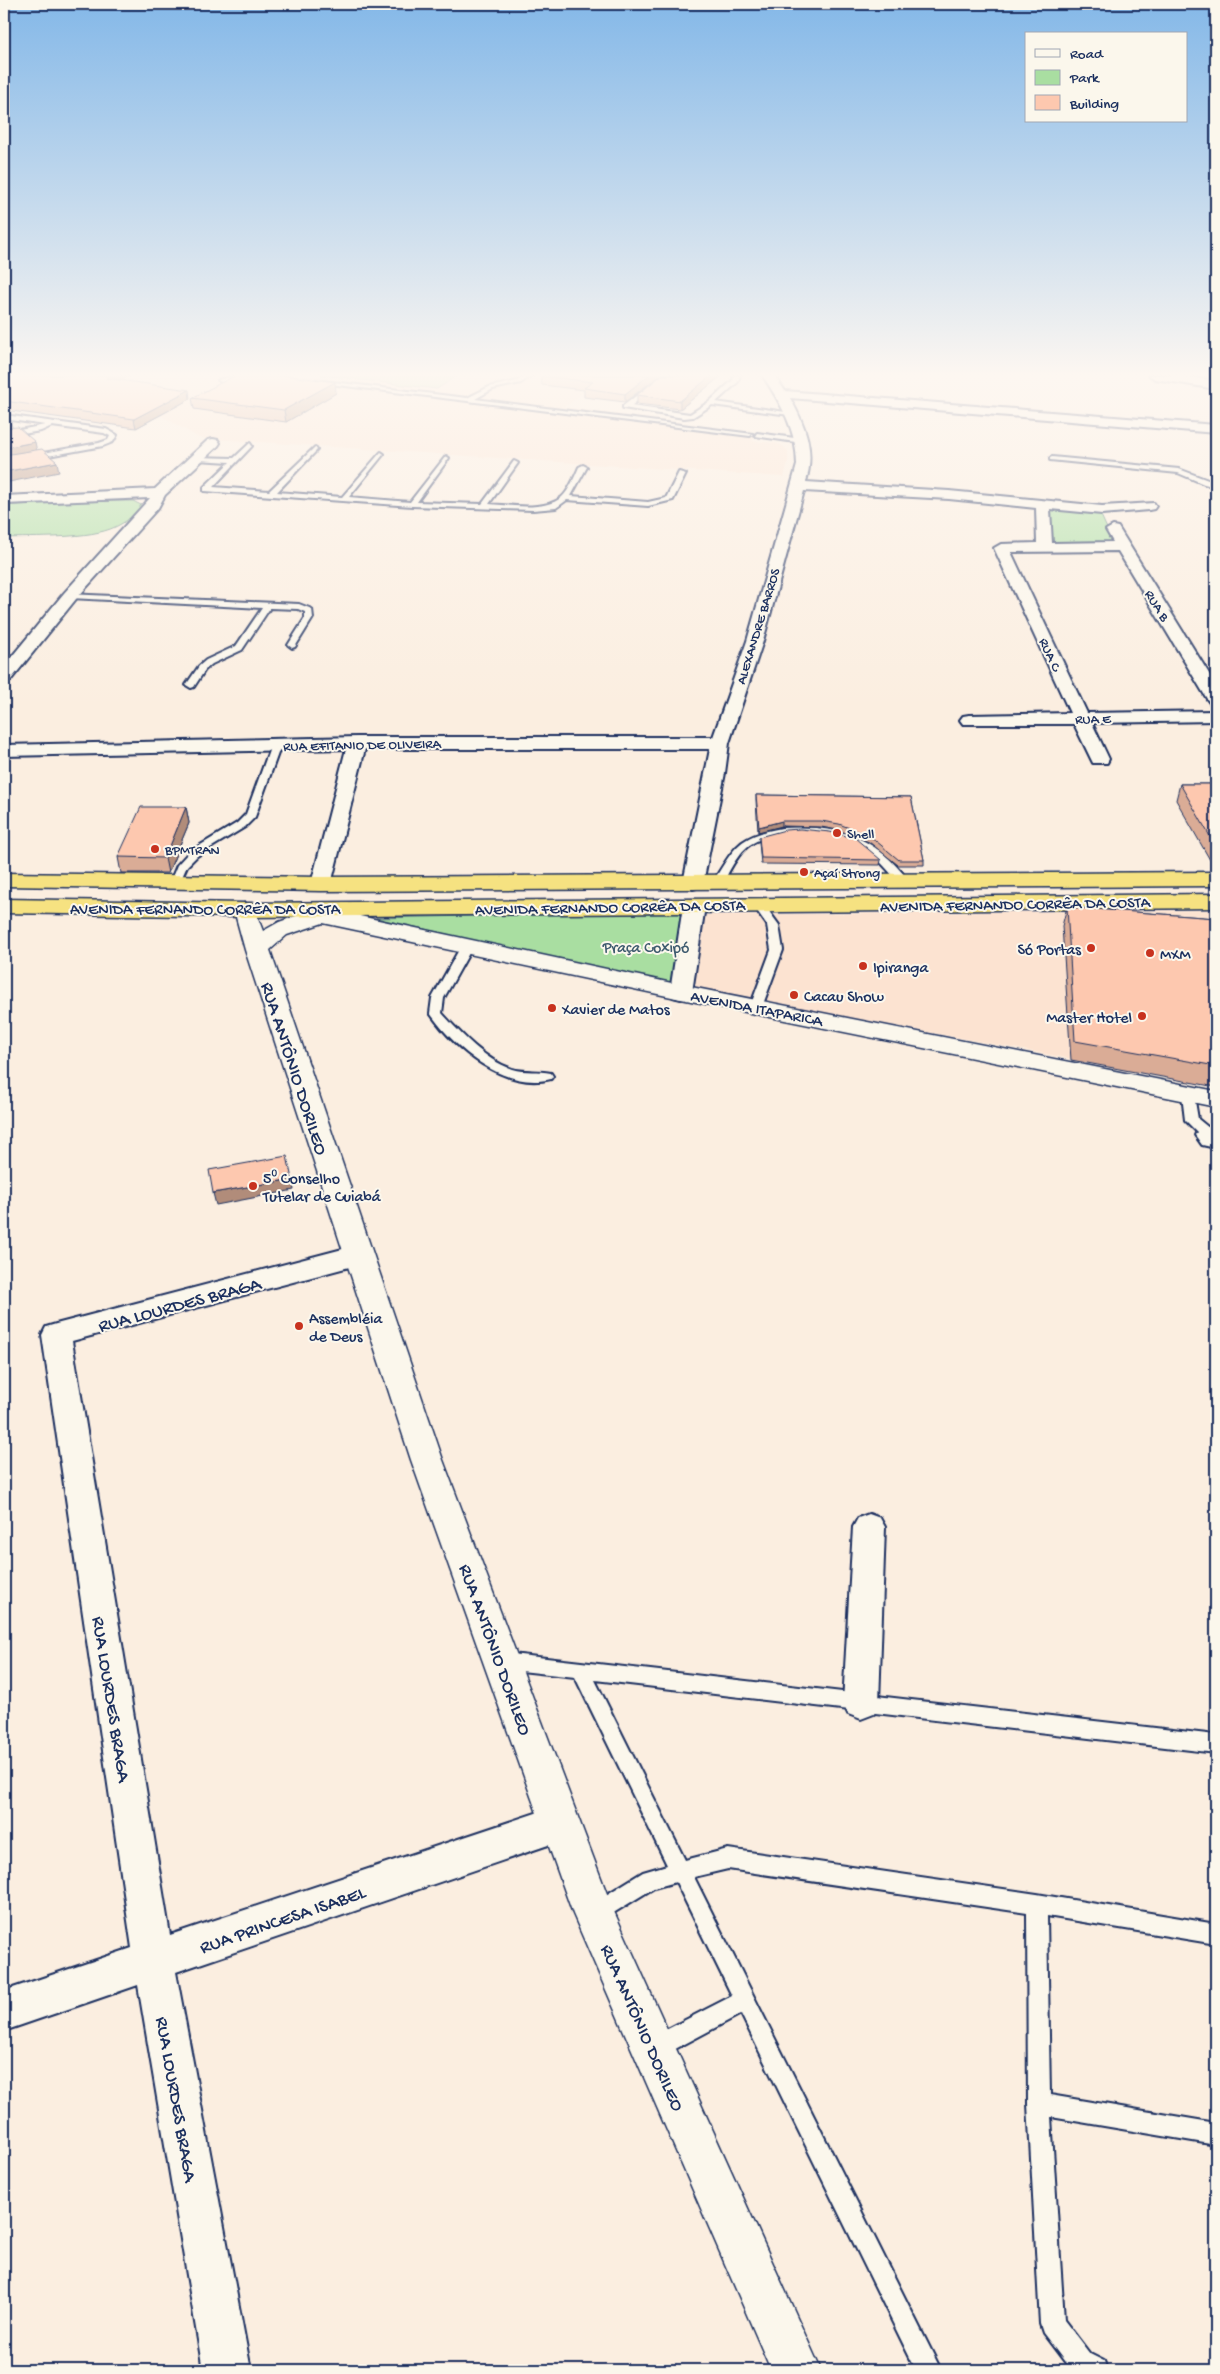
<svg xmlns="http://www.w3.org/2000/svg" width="1220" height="2374" font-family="'Gochi Hand',sans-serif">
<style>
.built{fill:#fce3d1}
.green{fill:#a9dea1;stroke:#628680}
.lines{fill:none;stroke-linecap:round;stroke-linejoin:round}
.service-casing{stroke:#1b2f5e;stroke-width:4}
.minor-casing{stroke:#1b2f5e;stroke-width:4}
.tertiary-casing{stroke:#1b2f5e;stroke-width:3}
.trunk-casing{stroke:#1b2f5e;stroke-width:3}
.service{fill:#fbf7ec;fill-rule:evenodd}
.minor{fill:#fbf7ec;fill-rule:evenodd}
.tertiary{fill:#fbf7ec;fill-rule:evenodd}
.trunk{fill:#f6e281;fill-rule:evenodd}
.wall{fill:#daac96;stroke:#1b2f5e}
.shaded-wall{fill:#b18c7a;stroke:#1b2f5e}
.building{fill:#fdc8af;stroke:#1b2f5e}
.poi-dot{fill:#c8321e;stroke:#fbf7ec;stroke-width:2}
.labels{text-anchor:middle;stroke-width:4;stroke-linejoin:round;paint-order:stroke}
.far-street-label{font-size:14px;fill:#1b2f5e;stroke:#fbf7ec}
.far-poi-label{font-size:14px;fill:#1b2f5e;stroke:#fbf7ec;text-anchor:start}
.street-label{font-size:16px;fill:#1b2f5e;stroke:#fbf7ec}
.park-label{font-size:16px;fill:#3e5b6f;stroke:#fbf7ec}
.poi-label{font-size:16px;fill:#1b2f5e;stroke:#fbf7ec;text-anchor:start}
.near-street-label{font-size:19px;fill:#1b2f5e;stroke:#fbf7ec}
</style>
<rect width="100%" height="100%" fill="#fbeee0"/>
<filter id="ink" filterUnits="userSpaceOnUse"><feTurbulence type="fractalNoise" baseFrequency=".02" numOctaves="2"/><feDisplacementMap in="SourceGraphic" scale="10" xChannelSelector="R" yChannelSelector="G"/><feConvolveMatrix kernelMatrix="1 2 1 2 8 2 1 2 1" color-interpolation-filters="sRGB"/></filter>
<g filter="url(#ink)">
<g class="built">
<polygon points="4,375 610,375 564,407 759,433 752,441 775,443 783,446 788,451 788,462 784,477 199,438 162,416 4,395"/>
<polygon points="1216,910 1216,1086 692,988 702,915"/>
</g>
<g class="green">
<polygon points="321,375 458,375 437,389"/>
<path d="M133 501 143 506C135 515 126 522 115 527 91 539 32 537 4 538V506L61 502Z"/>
<polygon points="1045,506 1099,511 1114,544 1048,546"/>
<polygon points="671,912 684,915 673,983 665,984 376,918"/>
</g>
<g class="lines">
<g class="service-casing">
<g id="service">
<polygon points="237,375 251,375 221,382 218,380"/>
<polygon points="525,375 532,375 521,383 493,389 475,399 753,434 750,436 313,382 316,380 467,398 489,387 517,381"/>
<polygon points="663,375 670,375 631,406 690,414 709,402 733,380 734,375 740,375 738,382 716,402 793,413 790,415 712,405 693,417 684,418 623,408 623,406"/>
<polygon points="4,415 106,429 117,435 113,442 103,446 4,464 4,460 99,443 108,440 110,436 104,433 52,426 41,431 4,437 4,433 45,425 4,419"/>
<polygon points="757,433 802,439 805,441 802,443 755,436"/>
<path d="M250 443 252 446 213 487 269 491 315 447 317 450 277 492 342 497 381 452 384 454 383 455 349 497 410 502 446 456 449 458 417 502 482 504 514 461 518 463 489 504C510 505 544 512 562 497 569 491 575 476 579 467L583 465 587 467 571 496 648 502 666 498 679 472 686 474 673 500 648 506 567 500 556 508 533 510 412 506 204 491V487L230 462 197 460 194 458 195 457 234 458Z"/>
<polygon points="1052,457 1179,469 1216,483 1216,487 1204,484 1178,473 1050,460 1050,458"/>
<polygon points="67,594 299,604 312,609 313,618 295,647 292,648 288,645 305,618 305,612 298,609 270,608 242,650 212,664 205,670 194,687 191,688 186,685 199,666 206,660 236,646 262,608 70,598 67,598"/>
<polygon points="276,742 281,745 255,817 245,827 197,856 187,866 179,884 171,884 170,882 177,865 189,852 237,823 246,814 271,745"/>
<path d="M782 828C838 825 874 835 909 881L904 884 900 883C886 869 873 851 855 842 829 830 769 828 747 847 735 857 729 873 721 885H713L712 883C735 847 737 836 782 828Z"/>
<polygon points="759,902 763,903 779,925 783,950 762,1007 756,1011 750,1007 771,950 767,925 753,905"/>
<path d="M467 943 473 946 444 998 442 1013C461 1034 485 1060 512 1069 525 1073 539 1070 551 1073L553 1076 551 1079C504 1091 455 1049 430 1013L432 998 461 946Z"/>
<polygon points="1188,1091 1194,1095 1198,1119 1209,1128 1216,1126 1216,1136 1208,1139 1203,1138 1185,1120 1182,1095"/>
<polygon points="503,1653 1216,1735 1216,1753 595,1680 685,1860 728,1849 1037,1894 1216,1924 1216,1944 1047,1916 1050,2095 1216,2123 1216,2145 1051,2117 1064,2320 1090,2354 1104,2361 1107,2370 1071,2370 1043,2333 1040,2324 1028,2104 1027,1913 728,1869 694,1877 941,2370 916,2370 741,2014 664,2055 656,2058 648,2055 645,2047 648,2039 732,1996 676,1882 654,1888 602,1920 595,1923 588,1920 585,1913 588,1906 643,1872 667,1865 575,1677 503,1669 497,1667 494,1661 497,1655"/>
</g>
</g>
<g class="minor-casing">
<g id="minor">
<path d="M762 375H774L785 391 1216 425V433L790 398C806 427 815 450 806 482L949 491 1102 506 1154 503 1156 506 1154 509 1149 510 1102 514 1050 509 1052 543 1113 542 1106 530 1113 526 1118 527 1216 685V704L1210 703 1207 699 1118 551 1011 552 1087 713 1216 711V721L1092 723 1109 759 1107 763H1093L1091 759 1074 724H963L960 720 963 716 969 715 1070 713 994 548 1001 544 1037 543 1036 508 949 499 804 491 763 641 729 743 725 773 703 883 700 887 693 889 686 887 683 883 710 749H365L331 884 328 888 321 890 314 888 311 884 346 749 4 756V745L357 737H713L747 641 797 465C797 431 781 403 762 375Z"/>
<polygon points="1149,375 1177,375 1216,381 1216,389 1155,379"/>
<polygon points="213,439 218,440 220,443 218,446 165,495 158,508 76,599 10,681 4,682 4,666 64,593 150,498 4,504 4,496 155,489 208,440"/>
<polygon points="694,900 702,901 705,906 692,992 689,997 681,999 673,997 670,992 683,906 686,901"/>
<polygon points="1208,1127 1216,1129 1216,1146 1211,1147 1202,1145 1195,1135 1199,1129"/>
<polygon points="358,1245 368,1248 372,1255 368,1262 72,1341 170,1935 560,1805 573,1810 579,1823 573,1836 560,1841 176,1972 251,2370 203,2370 138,1985 4,2031 4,1991 132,1948 42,1335 46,1327 56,1324"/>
<polygon points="869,1514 880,1518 885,1527 879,1703 874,1714 861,1719 848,1714 843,1703 853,1527 858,1518"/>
</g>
</g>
<g class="tertiary-casing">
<polygon id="tertiary" points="245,903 253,905 263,931 279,922 296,916 291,915 288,910 291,905 299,903 681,985 1216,1091 1216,1107 681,999 323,923 287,935 270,950 443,1460 612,1907 821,2370 771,2370 573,1914 411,1460 245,950 234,910 237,905"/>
</g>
<g class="trunk-casing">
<g id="trunk">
<polygon points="1216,872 1216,886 321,891 4,886 4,873 321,877"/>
<polygon points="1216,894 1216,908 245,917 4,913 4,899 245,903"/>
</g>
</g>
<use href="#service" class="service"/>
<use href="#minor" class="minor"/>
<use href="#tertiary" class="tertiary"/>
<use href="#trunk" class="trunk"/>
</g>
<g class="wall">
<polygon points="4,375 121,380 190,399 136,428 4,410"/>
<polygon points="660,375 625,402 584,397 584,390 542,385 541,376"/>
<polygon points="662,375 721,375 721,376 680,409 637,404 637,395"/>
<polygon points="336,393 286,422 194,409 192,398"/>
<polygon points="1180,784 1216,784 1216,860 1210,860 1176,800"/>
<polygon points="756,795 911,797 924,860 924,865 898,865 869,842 838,830 821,827 782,826 758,832 756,800"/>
<polygon points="186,807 189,823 168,873 121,873 118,857"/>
<polygon points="759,837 881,860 880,865 761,864 759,842"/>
<polygon points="1067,907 1216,918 1216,1087 1071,1060 1062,926"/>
</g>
<g class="shaded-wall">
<polygon points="111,375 131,375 107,387 106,378"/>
<polygon points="649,375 660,375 625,402 625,394"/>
<polygon points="712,375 721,375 721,376 680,409 680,401"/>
<polygon points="335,382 336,393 286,422 284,410"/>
<polygon points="189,390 190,399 136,428 134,419"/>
<polygon points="10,420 13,429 4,432 4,421"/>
<polygon points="35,442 37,452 4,458 4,448"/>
<polygon points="57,462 59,472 4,483 4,472"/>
<polygon points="186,807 189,823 168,873 165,858"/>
<polygon points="782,821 782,826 758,832 759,827"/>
<polygon points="292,1179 294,1190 216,1205 213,1193"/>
</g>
<g class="building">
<polygon points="4,375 111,375 106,378 189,390 134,419 4,401"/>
<polygon points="236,375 283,375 335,382 284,410 192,398"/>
<polygon points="543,375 649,375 625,394 584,388 593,382 541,376"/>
<polygon points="662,375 712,375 680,401 637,395"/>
<polygon points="4,414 10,420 4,421"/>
<polygon points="18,427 35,442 4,448 4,428"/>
<polygon points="42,449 57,462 4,472 4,455"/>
<polygon points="1180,784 1216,784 1216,845 1215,845"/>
<polygon points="756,795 911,797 924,860 899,860 870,836 839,824 821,821 782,821 759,827"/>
<polygon points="141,807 186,807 165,858 118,857"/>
<polygon points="800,829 830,832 855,838 881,860 761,858 759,837 785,830"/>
<polygon points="1067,907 1216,918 1216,1066 1075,1041"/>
<polygon points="287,1156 292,1179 213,1193 209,1170"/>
</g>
</g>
<linearGradient id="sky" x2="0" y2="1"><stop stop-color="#84b8e8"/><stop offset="0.53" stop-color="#fdf7f1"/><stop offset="1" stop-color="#fdf7f1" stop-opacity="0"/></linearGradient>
<rect width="1220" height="707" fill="url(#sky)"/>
<g class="poi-dot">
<circle cx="837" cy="833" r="5"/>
<circle cx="155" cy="849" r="5"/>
<circle cx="804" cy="872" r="5"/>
<circle cx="1091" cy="948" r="5"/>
<circle cx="1150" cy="953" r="5"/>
<circle cx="863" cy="966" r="5"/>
<circle cx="794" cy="995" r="5"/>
<circle cx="552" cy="1008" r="5"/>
<circle cx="1142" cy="1016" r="5"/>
<circle cx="253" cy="1186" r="5"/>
<circle cx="299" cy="1326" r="5"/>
</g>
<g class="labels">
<g class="far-street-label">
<text transform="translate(1158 605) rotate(58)" y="5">RUA B</text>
<text transform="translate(757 626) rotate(-73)" y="5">ALEXANDRE BARROS</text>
<text transform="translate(1051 654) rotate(65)" y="5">RUA C</text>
<text transform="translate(1093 718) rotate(-1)" y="5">RUA E</text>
<text transform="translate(362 744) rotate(-1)" y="5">RUA EFITANIO DE OLIVEIRA</text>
</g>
<g class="far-poi-label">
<text x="847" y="838">Shell</text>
<text x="165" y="854">BPMTRAN</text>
<text x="814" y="877">Açaí Strong</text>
</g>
<g class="street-label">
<text transform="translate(1015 903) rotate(-1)" y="6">AVENIDA FERNANDO CORRÊA DA COSTA</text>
<text transform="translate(610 906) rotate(-1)" y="6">AVENIDA FERNANDO CORRÊA DA COSTA</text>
<text x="205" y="914">AVENIDA FERNANDO CORRÊA DA COSTA</text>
<text transform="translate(757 1007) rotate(11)" y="6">AVENIDA ITAPARICA</text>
</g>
<g class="park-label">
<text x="646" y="952">Praça Coxipó</text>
</g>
<g class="poi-label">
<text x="1081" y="954" text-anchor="end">Só Portas</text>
<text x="1160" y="959">MXM</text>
<text x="873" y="972">Ipiranga</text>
<text x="804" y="1001">Cacau Show</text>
<text x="562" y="1014">Xavier de Matos</text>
<text x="1132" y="1022" text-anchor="end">Master Hotel</text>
<text x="263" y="1183">5⁰ Conselho<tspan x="263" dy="18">Tutelar de Cuiabá</tspan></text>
<text x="309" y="1323">Assembléia<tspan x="309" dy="18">de Deus</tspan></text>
</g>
<g class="near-street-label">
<text transform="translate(296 1068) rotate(72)" y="7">RUA ANTÔNIO DORILEO</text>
<text transform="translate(179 1303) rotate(-15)" y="7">RUA LOURDES BRAGA</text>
<text transform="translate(497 1649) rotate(70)" y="7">RUA ANTÔNIO DORILEO</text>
<text transform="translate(113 1699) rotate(81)" y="7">RUA LOURDES BRAGA</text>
<text transform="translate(282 1918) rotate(-19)" y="7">RUA PRINCESA ISABEL</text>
<text transform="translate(644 2027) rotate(66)" y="7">RUA ANTÔNIO DORILEO</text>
<text transform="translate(178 2099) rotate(80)" y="7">RUA LOURDES BRAGA</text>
</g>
</g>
<rect width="1220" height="2374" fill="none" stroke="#fbf7ec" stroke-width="20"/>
<rect x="10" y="10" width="1200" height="2354" fill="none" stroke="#1b2f5e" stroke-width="2" filter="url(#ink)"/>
<rect x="1025" y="32" width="162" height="90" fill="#fbf7ec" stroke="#a1a7b3"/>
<rect x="1035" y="49" width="25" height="8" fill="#fbf7ec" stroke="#a1a7b3"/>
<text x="1070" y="58" font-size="15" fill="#1b2f5e">Road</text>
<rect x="1035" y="70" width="25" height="15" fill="#a9dea1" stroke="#a1a7b3"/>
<text x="1070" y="82" font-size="15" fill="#1b2f5e">Park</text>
<rect x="1035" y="95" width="25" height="15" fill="#fdc8af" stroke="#a1a7b3"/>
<text x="1070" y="108" font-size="15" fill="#1b2f5e">Building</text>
</svg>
